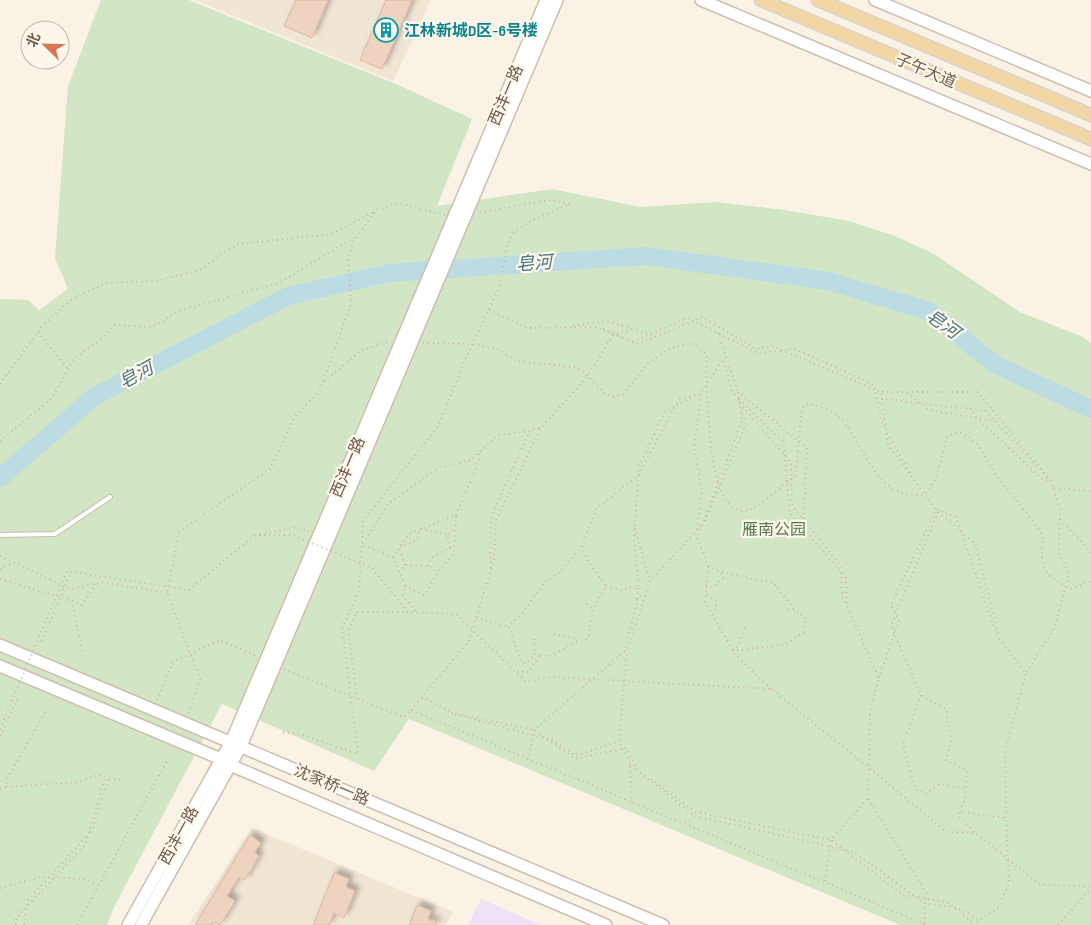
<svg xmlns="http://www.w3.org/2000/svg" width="1091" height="925" font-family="'Sofia Sans Condensed','Noto Sans SC',sans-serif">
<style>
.residential{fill:#f1e5d4}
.education{fill:#efe2f6}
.green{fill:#d2e6c5}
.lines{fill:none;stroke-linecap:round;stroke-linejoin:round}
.river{stroke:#bcdbe2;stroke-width:18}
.building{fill:#edd3c0;stroke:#debaa2;filter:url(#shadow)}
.lane-casing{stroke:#cabbad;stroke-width:6}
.secondary-casing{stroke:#cfbdad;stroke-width:14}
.primary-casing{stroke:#dad4d1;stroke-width:15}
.path{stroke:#d1b6a3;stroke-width:2;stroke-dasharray:1 4;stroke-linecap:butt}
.lane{stroke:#fff;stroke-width:4}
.secondary{stroke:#fff;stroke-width:11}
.primary{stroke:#f2d7a4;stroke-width:12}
.path-bridge{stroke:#d1b6a3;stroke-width:2;stroke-dasharray:1 4;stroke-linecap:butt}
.labels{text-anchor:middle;stroke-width:4.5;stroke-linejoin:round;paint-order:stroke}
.culture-label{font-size:16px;font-weight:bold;fill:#0d838f;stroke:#fdf7eb;text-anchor:start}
.street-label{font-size:16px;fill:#705b4d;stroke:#fdf7eb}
.park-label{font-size:16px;fill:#567a49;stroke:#fdf7eb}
.water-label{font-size:18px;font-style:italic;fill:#497682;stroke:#fdf7eb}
</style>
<defs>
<filter id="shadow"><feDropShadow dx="4.5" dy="-4.5" stdDeviation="2.5" flood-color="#0004"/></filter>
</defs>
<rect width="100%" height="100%" fill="#faf3e5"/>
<g class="residential">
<polygon points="194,0 431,0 393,81"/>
<polygon points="252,828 453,912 446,925 188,925"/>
</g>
<polygon class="education" points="481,899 541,925 468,925"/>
<polygon class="green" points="101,0 189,0 396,84 472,119 437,206 552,189 641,207 716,202 785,210 849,221 895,236 934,254 1020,312 1083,337 1091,343 1091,925 900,925 409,719 374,771 222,704 114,907 107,925 0,925 0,299 28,300 39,310 68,289 55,258 68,86"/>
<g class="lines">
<polyline class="river" points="0,478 95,396 288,296 389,273 646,256 828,281 929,311 994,364 1091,409"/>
</g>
<g class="building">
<polygon points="296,0 328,0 312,38 284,26"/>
<polygon points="386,0 412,0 382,69 360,60"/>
<polygon points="250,835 261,843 255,852 259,856 245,880 239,877 227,896 235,901 220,925 213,922 212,925 195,925"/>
<polygon points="334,873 349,879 346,887 355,891 344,918 334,913 329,925 313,925"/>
<polygon points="417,905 431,911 428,919 437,923 436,925 409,925"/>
</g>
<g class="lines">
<g class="lane-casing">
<polyline id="lane" points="0,535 55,534 110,497"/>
</g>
<g class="secondary-casing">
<g id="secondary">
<polyline points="701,0 1091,164"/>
<polyline points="875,0 1091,91"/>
<polyline points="0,645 663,925"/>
<polyline points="0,666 221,759 230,765 606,925"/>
<polyline points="128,925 231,742 546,0"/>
<polyline points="141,925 241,746 557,0"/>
</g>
</g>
<g class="primary-casing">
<g id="primary">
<polyline points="761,0 1091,139"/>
<polyline points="818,0 1091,115"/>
</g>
</g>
<g class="path">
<polyline points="489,310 528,328 596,327 638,344 702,317 756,349 772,346 881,392 888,445 938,512 891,626 921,695 947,710 947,722 952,739 946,760 967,770 965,799 960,812 1006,818 1009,883 999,907 973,925"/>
<polyline points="573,326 606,321 631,328"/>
<polyline points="603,329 626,339"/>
<polyline points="38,332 68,369"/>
<polyline points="718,333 738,392"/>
<polyline points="633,342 687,318 758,353 795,349 874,385 881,420 885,428"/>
<path d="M423 343 472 344 497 349 517 361 575 367 588 376 605 394 614 397 623 394 649 362 669 349 691 343 698 346 706 354C708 379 703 524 749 510 760 507 783 484 795 476L802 408 808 404C820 406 833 411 842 420 864 446 877 496 916 495 922 495 926 495 929 490 940 474 941 453 948 436L957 432 967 435 978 445 996 475 1040 531C1043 537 1043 543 1042 550 1040 572 1052 579 1070 589L1091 581"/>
<polyline points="324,382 360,351 390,341"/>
<polyline points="0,384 42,326 71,300 106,283 156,281 199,270 238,244 331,234 374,212"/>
<polyline points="882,392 978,392 1051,481 1060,510 1059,553 1069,574 1054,629 1026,673"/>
<polyline points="907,393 929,410 977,418 1043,480 1051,481"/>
<polyline points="876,398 986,411 1048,478"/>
<polyline points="739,399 784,443 789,511 802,528"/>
<polyline points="740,403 791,463 792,506 840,565 842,596 846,603"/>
<polyline points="970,408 977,418 995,421"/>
<polyline points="887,433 911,474"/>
<polyline points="0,441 52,398 73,360 100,340 115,325 152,327 179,311 279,283 358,235"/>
<polyline points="1054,488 1091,491"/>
<polyline points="938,512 975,543 999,636"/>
<polyline points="456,515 479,461 479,452"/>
<polyline points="1060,519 1091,552"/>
<polyline points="705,521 746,424 741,406"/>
<polyline points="635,528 650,581"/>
<polyline points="697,529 702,490 694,447 701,393 723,359 732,391 739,399"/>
<polyline points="260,535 296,527 309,531"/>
<path d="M582 546 587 560 606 586 593 609 588 639C567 640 557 662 535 654L527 663 521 662 509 626 521 615 544 583 561 571 582 546 596 509 638 476 675 406 701 393"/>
<polyline points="450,548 447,535 454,529"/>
<polyline points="0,556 70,589 101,582 167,593"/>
<polyline points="393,557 362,545 388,504 438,468 471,460 498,435 530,431 542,427 588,376 613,335 632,329 658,337"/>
<polyline points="405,565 399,547 416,541 421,529 447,535"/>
<polyline points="428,566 432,557 450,548 454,550"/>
<polyline points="708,566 721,572 774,583 793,608 806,619 804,632 786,644 733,651"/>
<polyline points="491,568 490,533 493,512 530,431"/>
<polyline points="0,569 13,562"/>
<polyline points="399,572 405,565 428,566 438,572"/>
<polyline points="0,579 72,601 83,654"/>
<polyline points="706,585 713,587 723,578 721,572"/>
<polyline points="405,586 425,595 438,572 454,554 456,515 409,534 393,557 405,586 403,595 417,613"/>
<polyline points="606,586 621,590 638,586 637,603 624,651 627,653 619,741 630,763 632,803"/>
<polyline points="638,586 634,539 639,467 664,413 675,406 678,400 694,395"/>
<polyline points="707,595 717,602 714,615"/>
<polyline points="637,600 644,594"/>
<polyline points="72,601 82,605 97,583"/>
<polyline points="587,604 593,609"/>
<polyline points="788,610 795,610"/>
<path d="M476 619C488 620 497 625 509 626"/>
<polyline points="554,634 577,639"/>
<polyline points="534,639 535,654"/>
<polyline points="733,651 738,645 746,625"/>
<polyline points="284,669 403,717 411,710 927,925"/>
<polyline points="517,672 529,672 539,656"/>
<polyline points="879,678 899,620 891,605 936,509 956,517 997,636 1026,673 1005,752 1006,818"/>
<polyline points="771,689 735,654 705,602 708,566 697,538 742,421 738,392 807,448 803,528 846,578 847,606 879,678 870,711 868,798 926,893 924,924"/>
<polyline points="921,695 903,744 915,789 926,793 940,784 965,788"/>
<polyline points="422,697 451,712"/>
<polyline points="357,699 348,632 357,612 408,612"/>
<polyline points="157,700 173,662 220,640 257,656"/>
<polyline points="411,710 469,641 494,560 496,520 541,428"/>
<polyline points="189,713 200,679 167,593 179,532 270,469 295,416 319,392 351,304 348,260 353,242 376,210 398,203 445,215"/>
<polyline points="452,713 534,730 575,759 626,748 637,770 695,816 854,852 924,903 958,908 978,919"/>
<polyline points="455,714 554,741 576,756 619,741"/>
<polyline points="283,732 303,735 358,754 342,628 359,591 363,521 438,426 469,351 499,288 508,243 514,232 529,222 570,204 550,200 477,213"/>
<polyline points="0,736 19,695"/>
<polyline points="526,759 530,754 534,730 628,648 650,581 702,525"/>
<polyline points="630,765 636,770"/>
<polyline points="651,779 696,812 831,840 904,896 915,896 949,903 973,923"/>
<polyline points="6,787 77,782 99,775 124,781"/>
<polyline points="0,789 6,787 7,779 47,709"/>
<polyline points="959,813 958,816 976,833"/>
<polyline points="90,832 93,828 109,778"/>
<polyline points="825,881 831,840 868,798"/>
<polyline points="0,888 41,877 83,879 100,884"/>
<polyline points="16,925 16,918 85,845 105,778"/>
<polyline points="24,925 28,900 87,836"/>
<polyline points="77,925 168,759"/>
<polyline points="1058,925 1091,888"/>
</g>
<use href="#lane" class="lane"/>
<use href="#secondary" class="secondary"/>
<use href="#primary" class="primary"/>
<g class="path-bridge">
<polyline points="42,641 71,572"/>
<polyline points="0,729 67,571 189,590 255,535 292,535 372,568 408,612 456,614 526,682 550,677 772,689 947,832 976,833 1040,885 1091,886"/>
</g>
</g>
<defs>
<g id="building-ring" transform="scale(1.25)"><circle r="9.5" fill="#fdf7eb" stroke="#0f9aa8" stroke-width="1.5"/><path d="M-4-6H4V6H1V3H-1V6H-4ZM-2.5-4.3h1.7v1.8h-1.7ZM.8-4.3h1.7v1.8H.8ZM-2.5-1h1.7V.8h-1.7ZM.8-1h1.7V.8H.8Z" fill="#0f9aa8"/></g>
</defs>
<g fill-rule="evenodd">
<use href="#building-ring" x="386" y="30"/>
</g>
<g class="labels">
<g class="culture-label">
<text x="404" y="36">江林新城D区-6号楼</text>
</g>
<g class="street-label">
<text transform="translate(926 70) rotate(23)" y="6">子午大道</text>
<text transform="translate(505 95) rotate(-67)" y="6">西沣一路</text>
<text transform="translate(347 467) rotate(-67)" y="6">西沣一路</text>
<text transform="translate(332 784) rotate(23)" y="6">沈家桥一路</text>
<text transform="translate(178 835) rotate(-61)" y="6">西沣一路</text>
</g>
<g class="park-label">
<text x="774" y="535">雁南公园</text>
</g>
<g class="water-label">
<text transform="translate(534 263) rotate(-4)" y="6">皂河</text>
<text transform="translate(943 324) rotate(36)" y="6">皂河</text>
<text transform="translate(136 375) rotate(-28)" y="6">皂河</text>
</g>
</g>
<g transform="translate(45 45) rotate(293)"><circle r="24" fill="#fdf7eb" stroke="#c5b9ac"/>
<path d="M0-4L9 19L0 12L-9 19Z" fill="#d87756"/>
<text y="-8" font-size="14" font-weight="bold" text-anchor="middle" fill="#705b4d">北</text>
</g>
</svg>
